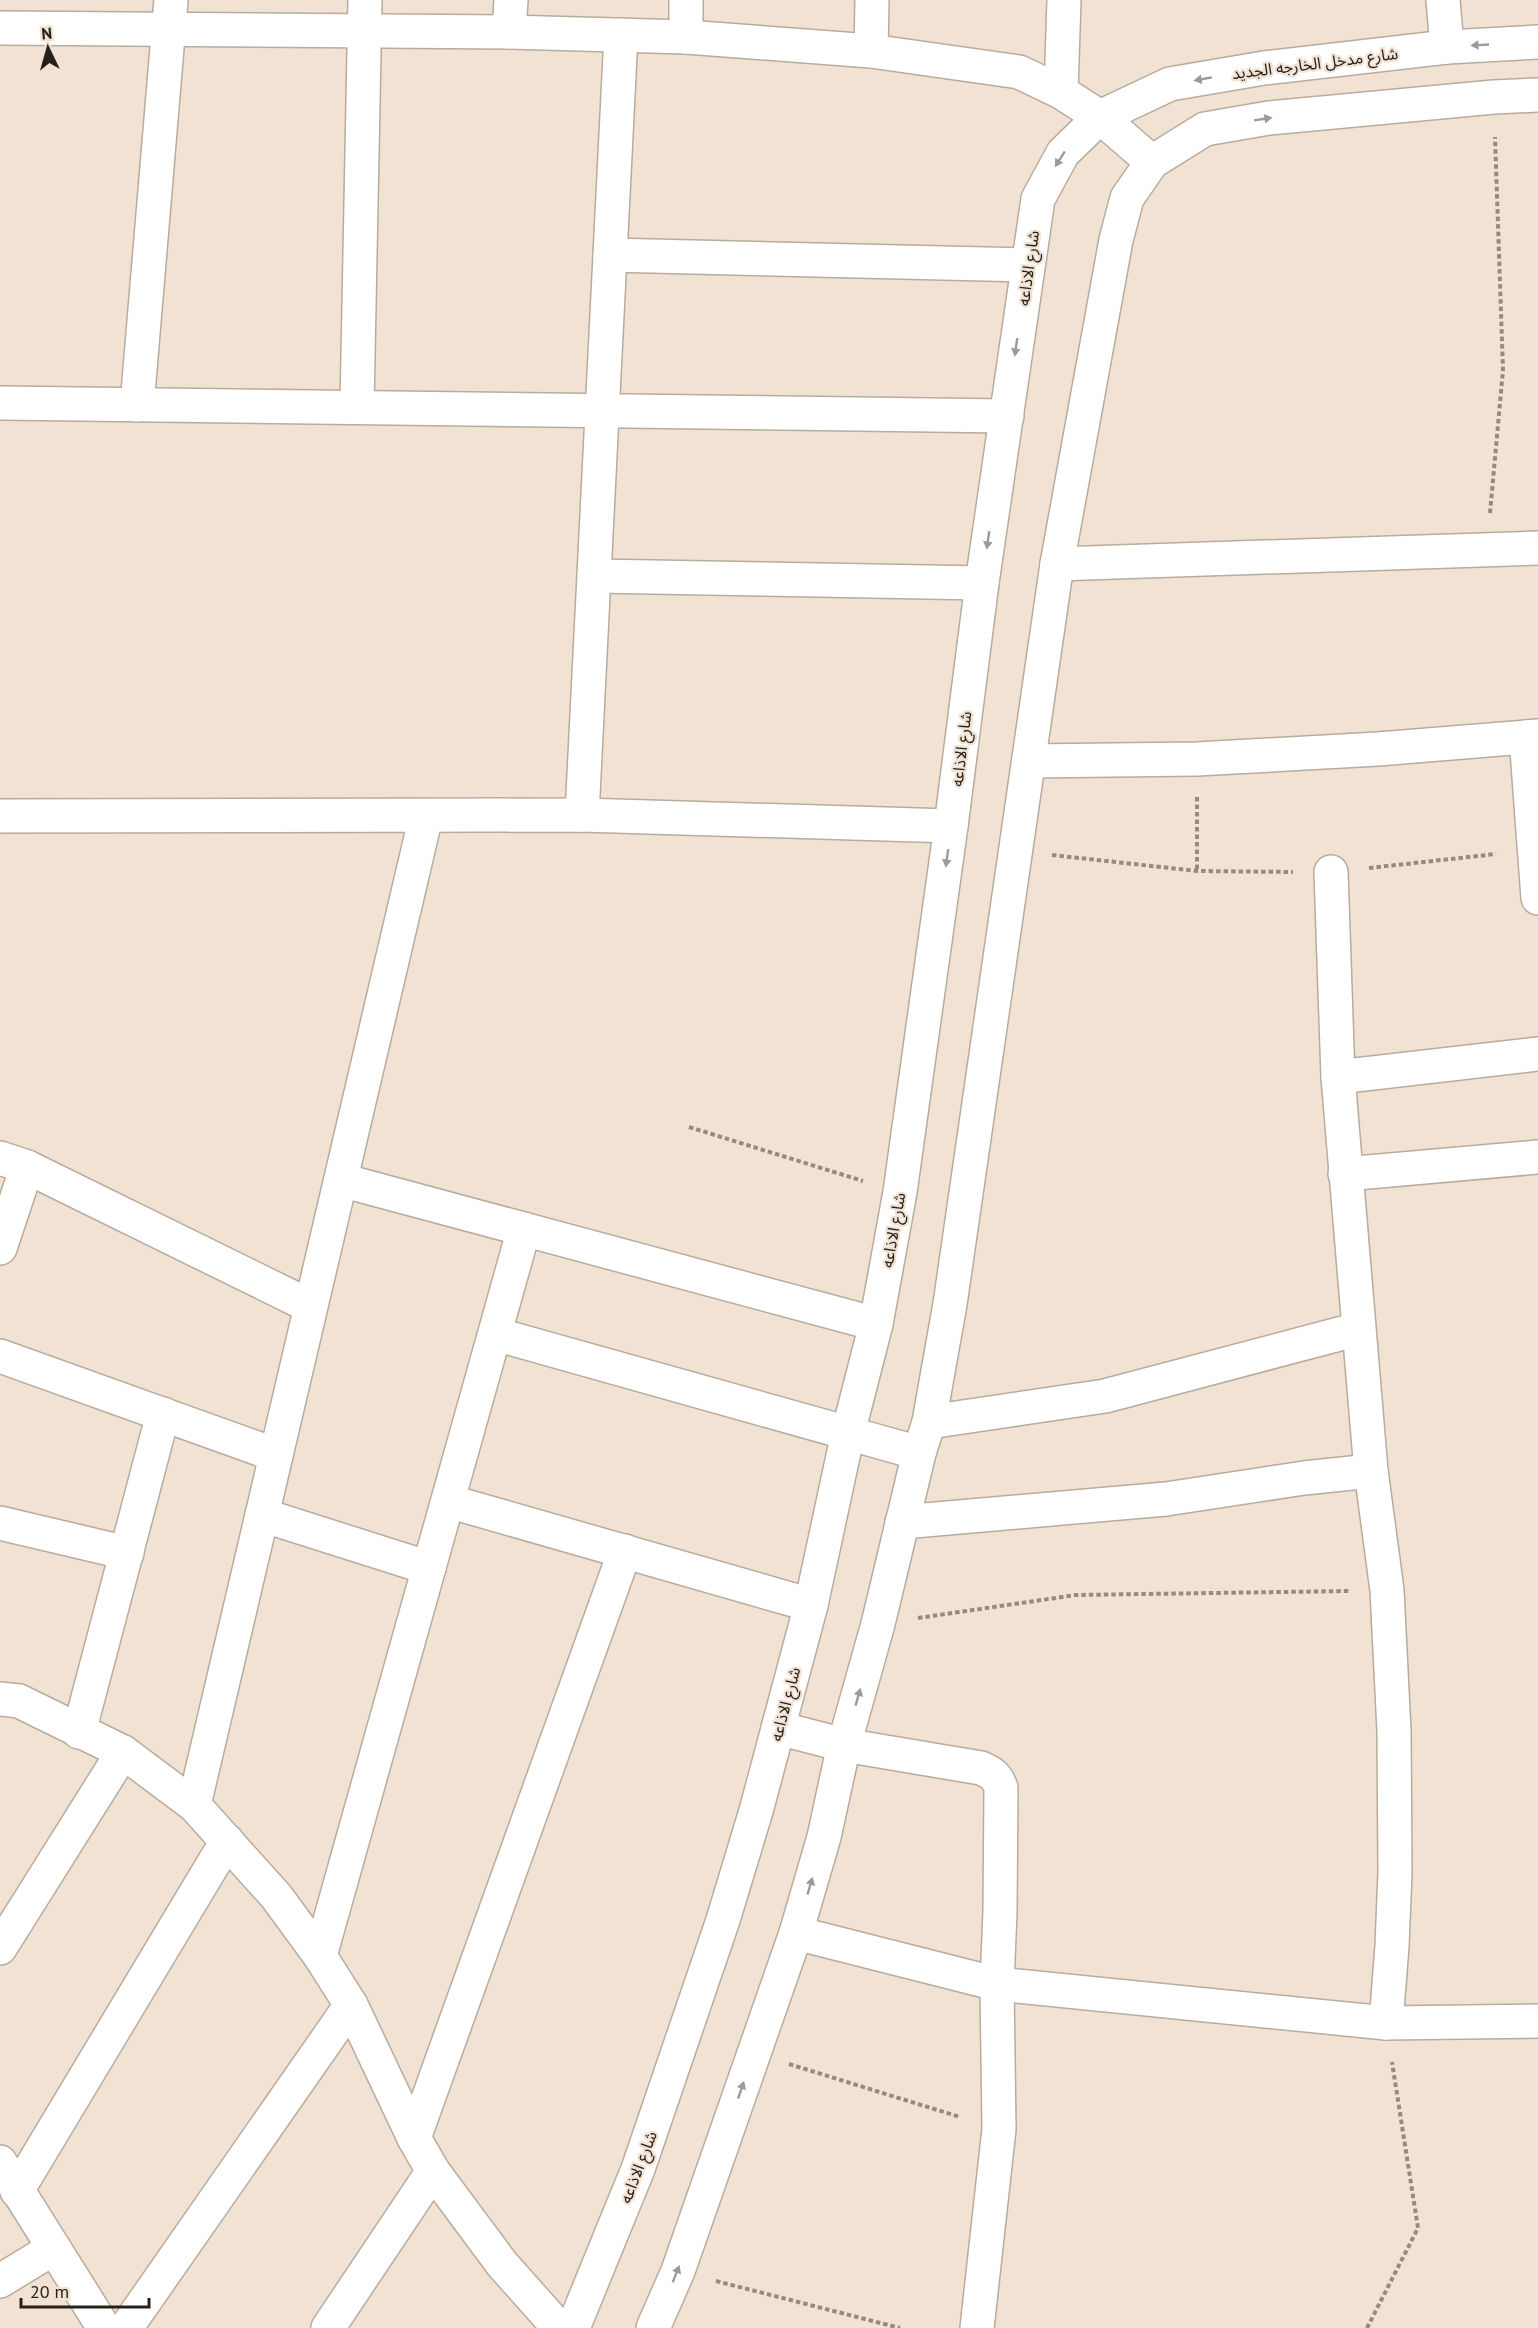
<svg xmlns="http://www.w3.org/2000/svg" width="1538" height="2328" font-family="'PT Sans','Noto Sans Arabic',sans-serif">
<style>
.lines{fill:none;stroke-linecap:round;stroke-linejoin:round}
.minor-casing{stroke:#b9ab9d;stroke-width:36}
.path{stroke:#958a80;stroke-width:4;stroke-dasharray:4.5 3;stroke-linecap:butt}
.minor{stroke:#fff;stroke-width:33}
.oneway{fill:#9d9b98}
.labels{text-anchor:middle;stroke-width:4.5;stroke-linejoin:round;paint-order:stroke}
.street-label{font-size:16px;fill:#26201b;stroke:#f1e2d4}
</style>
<rect width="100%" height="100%" fill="#f1e2d4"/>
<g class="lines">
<g class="minor-casing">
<g id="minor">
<polyline points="1443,0 1447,47"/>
<polyline points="0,28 509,32 686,37 871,51 1019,72 1061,92 1100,117 1152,162"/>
<polyline points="509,32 511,0"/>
<polyline points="686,37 686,0"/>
<polyline points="871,51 872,0"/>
<polyline points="1061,92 1064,0"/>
<polyline points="610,255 1028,265"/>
<polyline points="0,403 1007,416"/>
<polyline points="137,405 171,0"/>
<polyline points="357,407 365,0"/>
<polyline points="1057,564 1538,548"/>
<polyline points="595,576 982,583"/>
<polyline points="1526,737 1538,898"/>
<polyline points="1029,761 1197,759 1378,749 1538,736"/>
<polyline points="582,815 621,35"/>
<polyline points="0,816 582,815 951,826"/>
<polyline points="1331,872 1338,1077 1371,1471 1387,1590 1394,1731 1395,1872 1392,1946 1386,2023"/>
<polyline points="1338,1077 1538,1054"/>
<polyline points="0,1158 27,1167 310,1306"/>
<polyline points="1345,1174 1538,1157"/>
<polyline points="341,1180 876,1324"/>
<polyline points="0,1248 27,1167"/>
<polyline points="495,1334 919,1453"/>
<polyline points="0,1356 276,1455"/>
<polyline points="929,1422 1105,1396 1358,1329"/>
<polyline points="448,1501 811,1605"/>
<polyline points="262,1515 429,1568"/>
<polyline points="902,1522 1166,1499 1304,1478 1371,1471"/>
<polyline points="0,1523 127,1553"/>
<polyline points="0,1699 19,1701 123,1752 194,1805 276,1896 320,1956 351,2005 414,2138 433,2171 502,2264 559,2328"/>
<path d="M778 1728 844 1745 981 1768C992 1773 997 1776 1001 1788L1000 1912 997 1984 999 2129 977 2328"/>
<polyline points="79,1732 163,1414"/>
<polyline points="194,1805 426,816"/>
<polyline points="796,1933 997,1984 1386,2023 1538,2021"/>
<polyline points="0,1948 123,1752"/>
<polyline points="320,1956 524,1229"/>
<polyline points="414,2138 625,1551"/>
<polyline points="0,2162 104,2328"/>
<polyline points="17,2191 227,1841"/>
<polyline points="0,2281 54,2248"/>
<polyline points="126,2328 351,2005"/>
<polyline points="328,2328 433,2171"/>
<polyline points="573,2328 638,2169 723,1920 756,1811 811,1605 848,1433 876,1324 900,1192 951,826 982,583 1038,199 1063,153 1100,117 1170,84 1264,68 1447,47 1538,42"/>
<polyline points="653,2328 678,2271 796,1933 824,1837 844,1745 878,1624 919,1453 929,1422 950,1304 1057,564 1116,240 1127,198 1152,162 1205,129 1269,118 1494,97 1538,95"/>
</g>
</g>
<g class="path">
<polyline points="1490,513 1503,370 1495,137"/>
<polyline points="1197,797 1197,871"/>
<polyline points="1052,855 1197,871 1293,872"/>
<polyline points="1369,868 1496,854"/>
<polyline points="689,1127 863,1181"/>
<polyline points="918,1618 1076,1595 1349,1591"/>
<polyline points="789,2064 960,2117"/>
<polyline points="716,2281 900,2328"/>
<polyline points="1367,2328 1418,2228 1392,2062"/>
</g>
<use href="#minor" class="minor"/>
</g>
<defs><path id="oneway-solid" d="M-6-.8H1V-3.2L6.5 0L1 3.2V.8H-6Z" transform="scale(1.5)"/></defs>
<g class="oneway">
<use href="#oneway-solid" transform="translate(1480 45) rotate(177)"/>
<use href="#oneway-solid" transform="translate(1203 79) rotate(170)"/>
<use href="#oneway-solid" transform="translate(1263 119) rotate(-9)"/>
<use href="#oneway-solid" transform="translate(1060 159) rotate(122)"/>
<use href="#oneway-solid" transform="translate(1016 347) rotate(98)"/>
<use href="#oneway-solid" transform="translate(988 540) rotate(98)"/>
<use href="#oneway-solid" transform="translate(947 858) rotate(98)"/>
<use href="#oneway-solid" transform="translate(858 1697) rotate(-74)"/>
<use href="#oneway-solid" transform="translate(810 1886) rotate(-74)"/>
<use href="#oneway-solid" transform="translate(741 2090) rotate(-71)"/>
<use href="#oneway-solid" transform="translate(676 2274) rotate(-68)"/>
</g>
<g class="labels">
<g class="street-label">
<text transform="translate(1315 63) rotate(-7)" y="6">شارع مدخل الخارجه الجديد</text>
<text transform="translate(1028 268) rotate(-82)" y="6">شارع الاذاعه</text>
<text transform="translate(961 749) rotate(-83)" y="6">شارع الاذاعه</text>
<text transform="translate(893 1230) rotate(-80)" y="6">شارع الاذاعه</text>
<text transform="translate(785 1704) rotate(-75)" y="6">شارع الاذاعه</text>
<text transform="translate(638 2167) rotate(-69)" y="6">شارع الاذاعه</text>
</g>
</g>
<g transform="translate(48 48) rotate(355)" stroke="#f1e2d4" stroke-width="4.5" paint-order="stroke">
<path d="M0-4.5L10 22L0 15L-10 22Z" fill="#26201b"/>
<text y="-9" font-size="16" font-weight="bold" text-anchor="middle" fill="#26201b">N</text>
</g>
<path d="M21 2298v9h128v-9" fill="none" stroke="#26201b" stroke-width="3"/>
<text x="30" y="2298" font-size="18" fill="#26201b" stroke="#f1e2d4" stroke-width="4.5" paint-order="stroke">20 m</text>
</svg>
